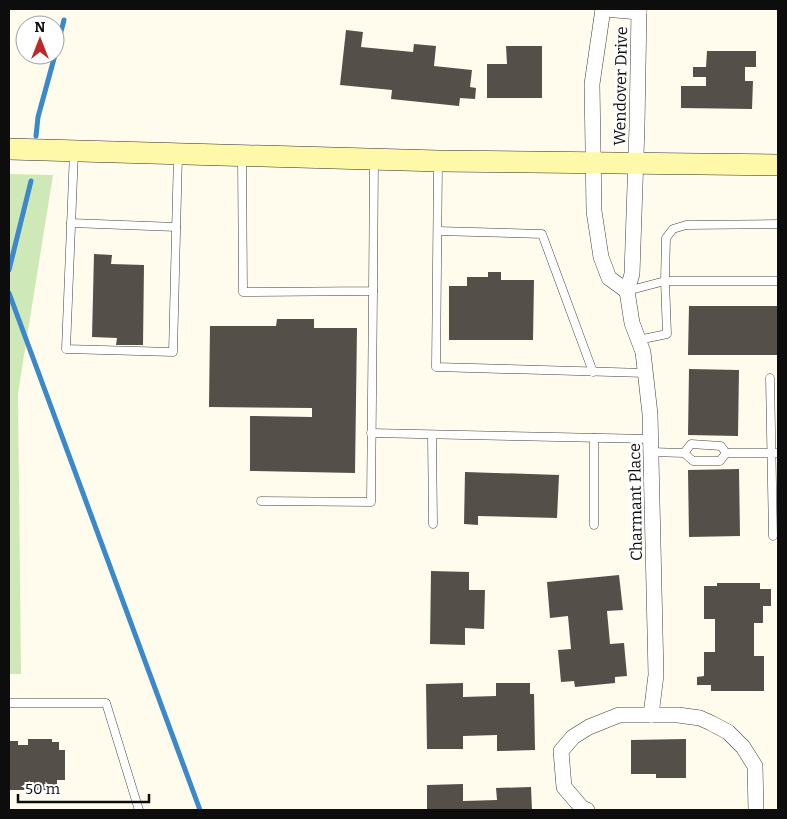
<svg xmlns="http://www.w3.org/2000/svg" width="787" height="819" font-family="Bitter,serif">
<style>
.green{fill:#cee8b7}
.lines{fill:none;stroke-linecap:round;stroke-linejoin:round}
.stream{stroke:#3b89ca;stroke-width:5}
.building{fill:#554f49}
.lane-casing{stroke:#404040;stroke-width:9}
.street-casing{stroke:#404040;stroke-width:16}
.secondary-casing{stroke:#2f2f2f;stroke-width:22}
.lane{stroke:#fff;stroke-width:8}
.street{stroke:#fff;stroke-width:15}
.secondary{stroke:#fdf9a9;stroke-width:21}
.labels{text-anchor:middle;stroke-width:5;stroke-linejoin:round;paint-order:stroke}
.street-label{font-size:16px;fill:#0d0d0d;stroke:#fff}
</style>
<rect width="100%" height="100%" fill="#fffced"/>
<polygon class="green" points="9,174 53,175 18,393 21,674 9,674"/>
<g class="lines">
<g class="stream">
<polyline points="55,54 64,20"/>
<polyline points="36,136 38,117 55,55"/>
<polyline points="9,270 31,181"/>
<polyline points="9,293 200,810"/>
</g>
</g>
<g class="building">
<polygon points="346,30 363,32 361,47 413,52 414,44 436,46 434,66 472,70 470,87 476,88 475,99 460,98 459,106 391,99 392,90 340,85"/>
<polygon points="506,46 542,46 542,98 487,98 487,64 507,64"/>
<polygon points="707,51 756,51 756,67 745,67 745,81 753,81 752,109 681,108 681,86 706,86 706,77 693,77 693,67 706,67"/>
<polygon points="94,254 112,255 111,264 144,265 143,345 116,345 117,338 92,337"/>
<polygon points="488,272 501,272 501,280 534,280 533,340 449,340 449,286 467,286 467,277 488,277"/>
<polygon points="689,306 778,306 778,355 688,355"/>
<polygon points="277,319 314,319 314,328 357,328 355,473 250,471 250,416 312,417 312,408 209,407 210,326 276,326"/>
<polygon points="689,369 739,370 738,436 688,435"/>
<polygon points="739,469 740,536 689,537 688,470"/>
<polygon points="465,472 559,475 557,518 478,516 478,525 464,524"/>
<polygon points="431,571 469,572 469,590 485,590 484,629 465,628 465,645 430,644"/>
<polygon points="619,575 623,610 607,611 610,644 624,643 627,676 615,677 615,683 575,687 574,681 561,682 558,650 571,649 568,616 550,618 547,582"/>
<polygon points="717,583 760,583 760,589 771,589 771,606 763,606 763,623 754,623 754,656 764,656 764,691 711,691 711,685 697,685 697,677 704,676 704,652 715,652 715,619 704,619 704,586 717,586"/>
<polygon points="463,683 463,697 496,696 496,683 530,683 530,694 534,694 535,750 497,751 497,735 463,736 463,749 427,749 426,684"/>
<polygon points="28,739 52,739 52,742 59,742 59,750 65,750 65,780 57,780 57,790 9,790 9,741 18,741 18,745 28,745"/>
<polygon points="686,739 686,778 656,778 656,774 631,774 631,740"/>
<polygon points="463,784 463,801 497,800 496,788 531,787 532,810 427,810 427,785"/>
</g>
<g class="lines">
<g class="lane-casing">
<g id="lane">
<polyline points="74,152 66,349 173,352 178,154"/>
<polyline points="242,157 243,292 373,291 374,160"/>
<polyline points="438,163 436,367 645,373"/>
<polyline points="71,223 176,227"/>
<polyline points="438,231 542,234 593,372"/>
<polyline points="627,291 665,281 778,281"/>
<polyline points="638,340 667,334 665,281 666,238 673,229 686,225 778,224"/>
<polyline points="770,378 773,536"/>
<polyline points="371,433 651,439"/>
<polyline points="432,435 433,524"/>
<polyline points="594,438 594,525"/>
<polyline points="651,452 684,453 693,461 720,461 726,453"/>
<polyline points="684,453 691,444 721,446 726,453"/>
<polyline points="726,453 778,453"/>
<polyline points="261,501 371,502 373,291"/>
<polyline points="9,703 106,703 139,810"/>
</g>
</g>
<g class="street-casing">
<g id="street">
<polyline points="603,9 592,84 594,211 601,257 609,278 627,291"/>
<polyline points="604,9 639,12"/>
<polyline points="639,9 637,126 632,274 627,291 632,323 643,352 650,414 656,675 651,715"/>
<polyline points="587,810 582,808 564,787 561,751 573,737 589,727 619,715 678,715 700,718 711,723 728,732 743,747 755,766 756,810"/>
</g>
</g>
<g class="secondary-casing">
<polyline id="secondary" points="9,149 439,161 778,165"/>
</g>
<use href="#lane" class="lane"/>
<use href="#street" class="street"/>
<use href="#secondary" class="secondary"/>
</g>
<g class="labels">
<g class="street-label">
<text transform="translate(620 86) rotate(-89)" y="6">Wendover Drive</text>
<text transform="translate(635 502) rotate(-91)" y="6">Charmant Place</text>
</g>
</g>
<rect width="787" height="819" fill="none" stroke="#0d0d0d" stroke-width="20"/>
<g transform="translate(40 40)"><circle r="24" fill="#ffffff" stroke="#9e9e9e"/>
<path d="M0-4L9 19L0 12L-9 19Z" fill="#ba2927"/>
<text y="-8" font-size="14" font-weight="bold" text-anchor="middle" fill="#0d0d0d">N</text>
</g>
<path d="M18 794v8h131v-8" fill="none" stroke="#0d0d0d" stroke-width="2.5"/>
<text x="25" y="794" font-size="15" fill="#0d0d0d" stroke="#ffffff" stroke-width="4" paint-order="stroke">50 m</text>
</svg>
